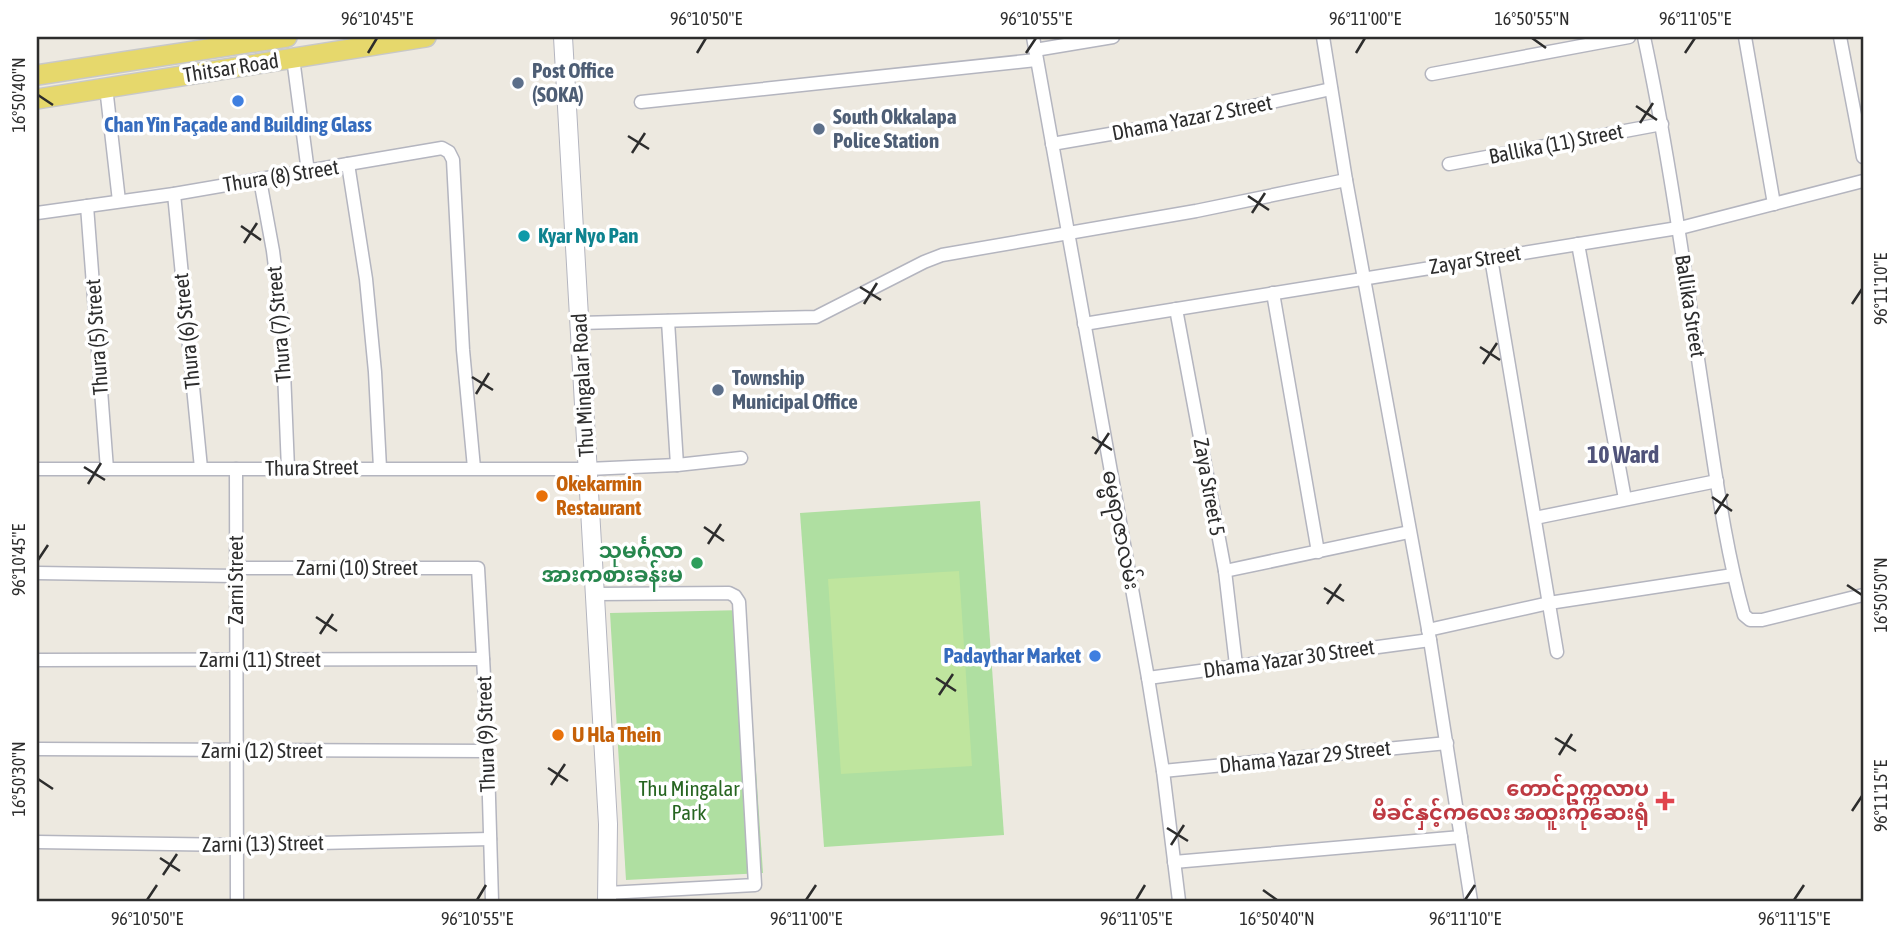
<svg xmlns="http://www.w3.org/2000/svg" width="1900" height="938" font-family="'Asap Condensed','Noto Sans Myanmar',sans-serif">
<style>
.green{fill:#afdfa1}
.pitch{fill:#bfe59e}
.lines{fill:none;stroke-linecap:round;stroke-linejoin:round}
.minor-casing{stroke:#b4b5bf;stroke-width:15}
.secondary-casing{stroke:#b4b5bf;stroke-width:20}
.primary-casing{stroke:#c8c8c8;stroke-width:22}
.minor{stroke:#fff;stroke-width:12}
.secondary{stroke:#fff;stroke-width:18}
.primary{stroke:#e6d86c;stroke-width:19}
.ticks{fill:none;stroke:#2d2d2d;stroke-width:2.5}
.service-dot{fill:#5c6f8a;stroke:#fff;stroke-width:2.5}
.shop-dot{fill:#3f7fe0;stroke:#fff;stroke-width:2.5}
.culture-dot{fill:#0f9aa8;stroke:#fff;stroke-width:2.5}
.food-dot{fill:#e8710a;stroke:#fff;stroke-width:2.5}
.leisure-dot{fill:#2e9e5b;stroke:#fff;stroke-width:2.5}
.health-dot{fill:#e0444e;stroke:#fff;stroke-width:2.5}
.labels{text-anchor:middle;stroke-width:7;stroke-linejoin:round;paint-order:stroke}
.street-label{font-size:21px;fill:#2d2d2d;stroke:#fff}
.service-label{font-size:21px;font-weight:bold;fill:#4e5e75;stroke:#fff;text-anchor:start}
.shop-label{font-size:21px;font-weight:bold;fill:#366cbe;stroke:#fff}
.culture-label{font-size:21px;font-weight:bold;fill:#0d838f;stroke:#fff;text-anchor:start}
.food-label{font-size:21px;font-weight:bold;fill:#c56008;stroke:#fff;text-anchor:start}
.leisure-label{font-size:21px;font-weight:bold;fill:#27864d;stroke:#fff;text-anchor:end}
.park-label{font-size:21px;fill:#276521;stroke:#fff}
.health-label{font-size:21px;font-weight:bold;fill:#be3a42;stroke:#fff;text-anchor:end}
.quarter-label{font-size:24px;font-weight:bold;fill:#50537a;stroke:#fff}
.neatline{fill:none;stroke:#2d2d2d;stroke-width:2.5}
.ticks-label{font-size:18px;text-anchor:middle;fill:#2d2d2d}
</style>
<rect width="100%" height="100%" fill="#ede9e0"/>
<g class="green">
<polygon points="980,501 1004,835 824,847 800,513"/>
<polygon points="745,610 763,873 626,880 610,613"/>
</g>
<polygon class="pitch" points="959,571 972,766 841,774 828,579"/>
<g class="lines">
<g class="minor-casing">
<g id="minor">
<polyline points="1033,37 1148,678 1163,771 1179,901"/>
<polyline points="1323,37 1346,180 1430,640 1471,901"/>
<path d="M1644 37C1670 159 1686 282 1705 405 1716 476 1725 547 1744 615L1750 620H1762L1863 595"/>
<polyline points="1745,37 1774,204"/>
<polyline points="1840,37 1863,157"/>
<polyline points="1035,50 1113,37"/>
<polyline points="293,58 308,172"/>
<polyline points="1432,74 1629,37"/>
<polyline points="106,87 119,201"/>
<polyline points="641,102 1036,60"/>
<polyline points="1052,144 1180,122 1331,89"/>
<polyline points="348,164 442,148 449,152 453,160 463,350 474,468"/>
<polyline points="1449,164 1662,124"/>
<polyline points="260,180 273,251 282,323 288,469"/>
<polyline points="174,194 201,468"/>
<polyline points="87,206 107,469"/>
<polyline points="37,213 174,194 348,164 366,279 375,372 380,468"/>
<polyline points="1578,244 1625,499"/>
<polyline points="1491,258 1557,652"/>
<polyline points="1273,293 1318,552"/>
<polyline points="1176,309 1225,571 1236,665"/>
<polyline points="668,321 677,465"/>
<polyline points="579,323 816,317 924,262 942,255 1196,211 1346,180"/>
<polyline points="1084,324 1684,227 1863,181"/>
<polyline points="37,469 588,469 677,465 741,458"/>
<polyline points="236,469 237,901"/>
<polyline points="1535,518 1717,481"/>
<polyline points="237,568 478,568 487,730 492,901"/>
<polyline points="1225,571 1409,532"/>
<polyline points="37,573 236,576"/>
<polyline points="595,594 729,593 735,596 739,602 755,885 607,893"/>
<polyline points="1428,630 1549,603 1733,575"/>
<polyline points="37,660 483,659"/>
<polyline points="1148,678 1430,640"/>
<polyline points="37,749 488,751"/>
<polyline points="1163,771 1447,743"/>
<polyline points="37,842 237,845 490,839"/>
<polyline points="1174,862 1461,837"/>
</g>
</g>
<g class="secondary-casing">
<polyline id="secondary" points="563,37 608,824 607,901"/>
</g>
<g class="primary-casing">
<g id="primary">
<polyline points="37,75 287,37"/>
<polyline points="37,99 426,37"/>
</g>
</g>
<use href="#minor" class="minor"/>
<use href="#secondary" class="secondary"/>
<use href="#primary" class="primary"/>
</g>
<path class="ticks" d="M1532 38 1546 48M368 53 377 38M697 53 706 38M1026 53 1036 38M1356 53 1365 38M1685 53 1695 38M38 95 53 105M1636 106 1657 120M1640 123 1653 103M628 136 649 149M632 153 645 133M1248 196 1269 210M1252 213 1265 193M241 226 261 240M244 243 257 223M860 287 881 300M864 304 877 283M1852 304 1862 289M1480 347 1500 360M1483 364 1497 343M472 377 493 390M476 394 489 373M1092 437 1112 450M1095 454 1109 433M84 467 105 480M88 484 101 463M1712 497 1732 511M1715 514 1728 494M704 527 724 541M708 544 721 524M38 560 48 545M1847 585 1862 595M1324 588 1344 601M1327 604 1341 584M316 617 337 631M320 634 333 614M936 678 956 691M939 695 953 674M1555 738 1576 751M1559 755 1572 734M548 768 568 781M38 779 53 789M551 785 565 764M1852 811 1862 796M1167 828 1188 841M1171 845 1184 825M160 858 180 871M163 875 177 854M1263 890 1277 900M147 900 157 885M477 900 486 885M806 900 816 885M1136 900 1145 885M1465 900 1475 885M1794 900 1804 885"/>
<g class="service-dot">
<circle cx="518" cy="83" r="7"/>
<circle cx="819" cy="129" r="7"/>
<circle cx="718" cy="390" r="7"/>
</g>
<g class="shop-dot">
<circle cx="238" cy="101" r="7"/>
<circle cx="1095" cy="656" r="7"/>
</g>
<circle class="culture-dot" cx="524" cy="236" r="7"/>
<g class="food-dot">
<circle cx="542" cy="496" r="7"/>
<circle cx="558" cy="735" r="7"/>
</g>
<circle class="leisure-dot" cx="697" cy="563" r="7"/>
<path class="health-dot" d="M1661.5 790.5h7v7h7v7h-7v7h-7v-7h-7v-7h7z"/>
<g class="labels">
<g class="street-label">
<text transform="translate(231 68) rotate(-9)" y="7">Thitsar Road</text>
<text transform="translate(1192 118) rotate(-11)" y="7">Dhama Yazar 2 Street</text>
<text transform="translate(1556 144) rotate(-11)" y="7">Ballika (11) Street</text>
<text transform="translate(281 176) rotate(-9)" y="7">Thura (8) Street</text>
<text transform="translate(1475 260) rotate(-9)" y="7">Zayar Street</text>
<text transform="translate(1690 306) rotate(81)" y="7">Ballika Street</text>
<text transform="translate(279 324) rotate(-95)" y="7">Thura (7) Street</text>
<text transform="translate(187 331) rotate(-96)" y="7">Thura (6) Street</text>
<text transform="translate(97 337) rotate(-94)" y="7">Thura (5) Street</text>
<text transform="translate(583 385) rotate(-93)" y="7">Thu Mingalar Road</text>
<text transform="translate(312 468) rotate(-1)" y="7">Thura Street</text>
<text transform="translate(1209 487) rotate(80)" y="7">Zaya Street 5</text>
<text transform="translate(1121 530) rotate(79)" y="7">ဓမ္မရာဇာလမ်း</text>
<text x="357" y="575">Zarni (10) Street</text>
<text transform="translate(236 580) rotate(-90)" y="7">Zarni Street</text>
<text transform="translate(1289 659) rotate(-8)" y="7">Dhama Yazar 30 Street</text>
<text x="260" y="667">Zarni (11) Street</text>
<text transform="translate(486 734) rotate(-92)" y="7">Thura (9) Street</text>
<text x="262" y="758">Zarni (12) Street</text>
<text transform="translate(1305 757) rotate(-6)" y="7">Dhama Yazar 29 Street</text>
<text transform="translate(263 844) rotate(-1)" y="7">Zarni (13) Street</text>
</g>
<g class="service-label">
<text x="532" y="78">Post Office<tspan x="532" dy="24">(SOKA)</tspan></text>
<text x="833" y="124">South Okkalapa<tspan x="833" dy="24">Police Station</tspan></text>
<text x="732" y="385">Township<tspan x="732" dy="24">Municipal Office</tspan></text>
</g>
<g class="shop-label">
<text x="238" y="132">Chan Yin Façade and Building Glass</text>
<text x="1081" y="663" text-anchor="end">Padaythar Market</text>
</g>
<g class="culture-label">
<text x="538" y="243">Kyar Nyo Pan</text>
</g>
<g class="food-label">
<text x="556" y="491">Okekarmin<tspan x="556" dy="24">Restaurant</tspan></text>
<text x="572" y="742">U Hla Thein</text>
</g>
<g class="leisure-label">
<text x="683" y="558">သုမင်္ဂလာ<tspan x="683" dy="24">အားကစားခန်းမ</tspan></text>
</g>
<g class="park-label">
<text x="689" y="796">Thu Mingalar<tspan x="689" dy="24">Park</tspan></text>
</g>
<g class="health-label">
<text x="1649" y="796">တောင်ဥက္ကလာပ<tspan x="1649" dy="24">မိခင်နှင့်ကလေး အထူးကုဆေးရုံ</tspan></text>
</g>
<g class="quarter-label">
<text x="1623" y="463">10 Ward</text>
</g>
</g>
<rect width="1900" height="938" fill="none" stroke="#ffffff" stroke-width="77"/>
<rect x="38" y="38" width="1824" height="862" class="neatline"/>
<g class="ticks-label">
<text x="377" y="25">96°10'45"E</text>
<text x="706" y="25">96°10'50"E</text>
<text x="1036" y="25">96°10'55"E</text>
<text x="1365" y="25">96°11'00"E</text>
<text x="1532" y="25">16°50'55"N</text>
<text x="1695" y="25">96°11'05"E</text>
<text transform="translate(19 95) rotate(-90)" y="6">16°50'40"N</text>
<text transform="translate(1881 289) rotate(-90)" y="6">96°11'10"E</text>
<text transform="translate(19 560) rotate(-90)" y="6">96°10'45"E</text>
<text transform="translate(1881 595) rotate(-90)" y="6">16°50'50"N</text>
<text transform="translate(19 779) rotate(-90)" y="6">16°50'30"N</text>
<text transform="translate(1881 796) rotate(-90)" y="6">96°11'15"E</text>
<text x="147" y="925">96°10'50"E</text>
<text x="477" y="925">96°10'55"E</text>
<text x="806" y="925">96°11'00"E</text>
<text x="1136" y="925">96°11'05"E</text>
<text x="1277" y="925">16°50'40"N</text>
<text x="1465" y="925">96°11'10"E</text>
<text x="1794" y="925">96°11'15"E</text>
</g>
</svg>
